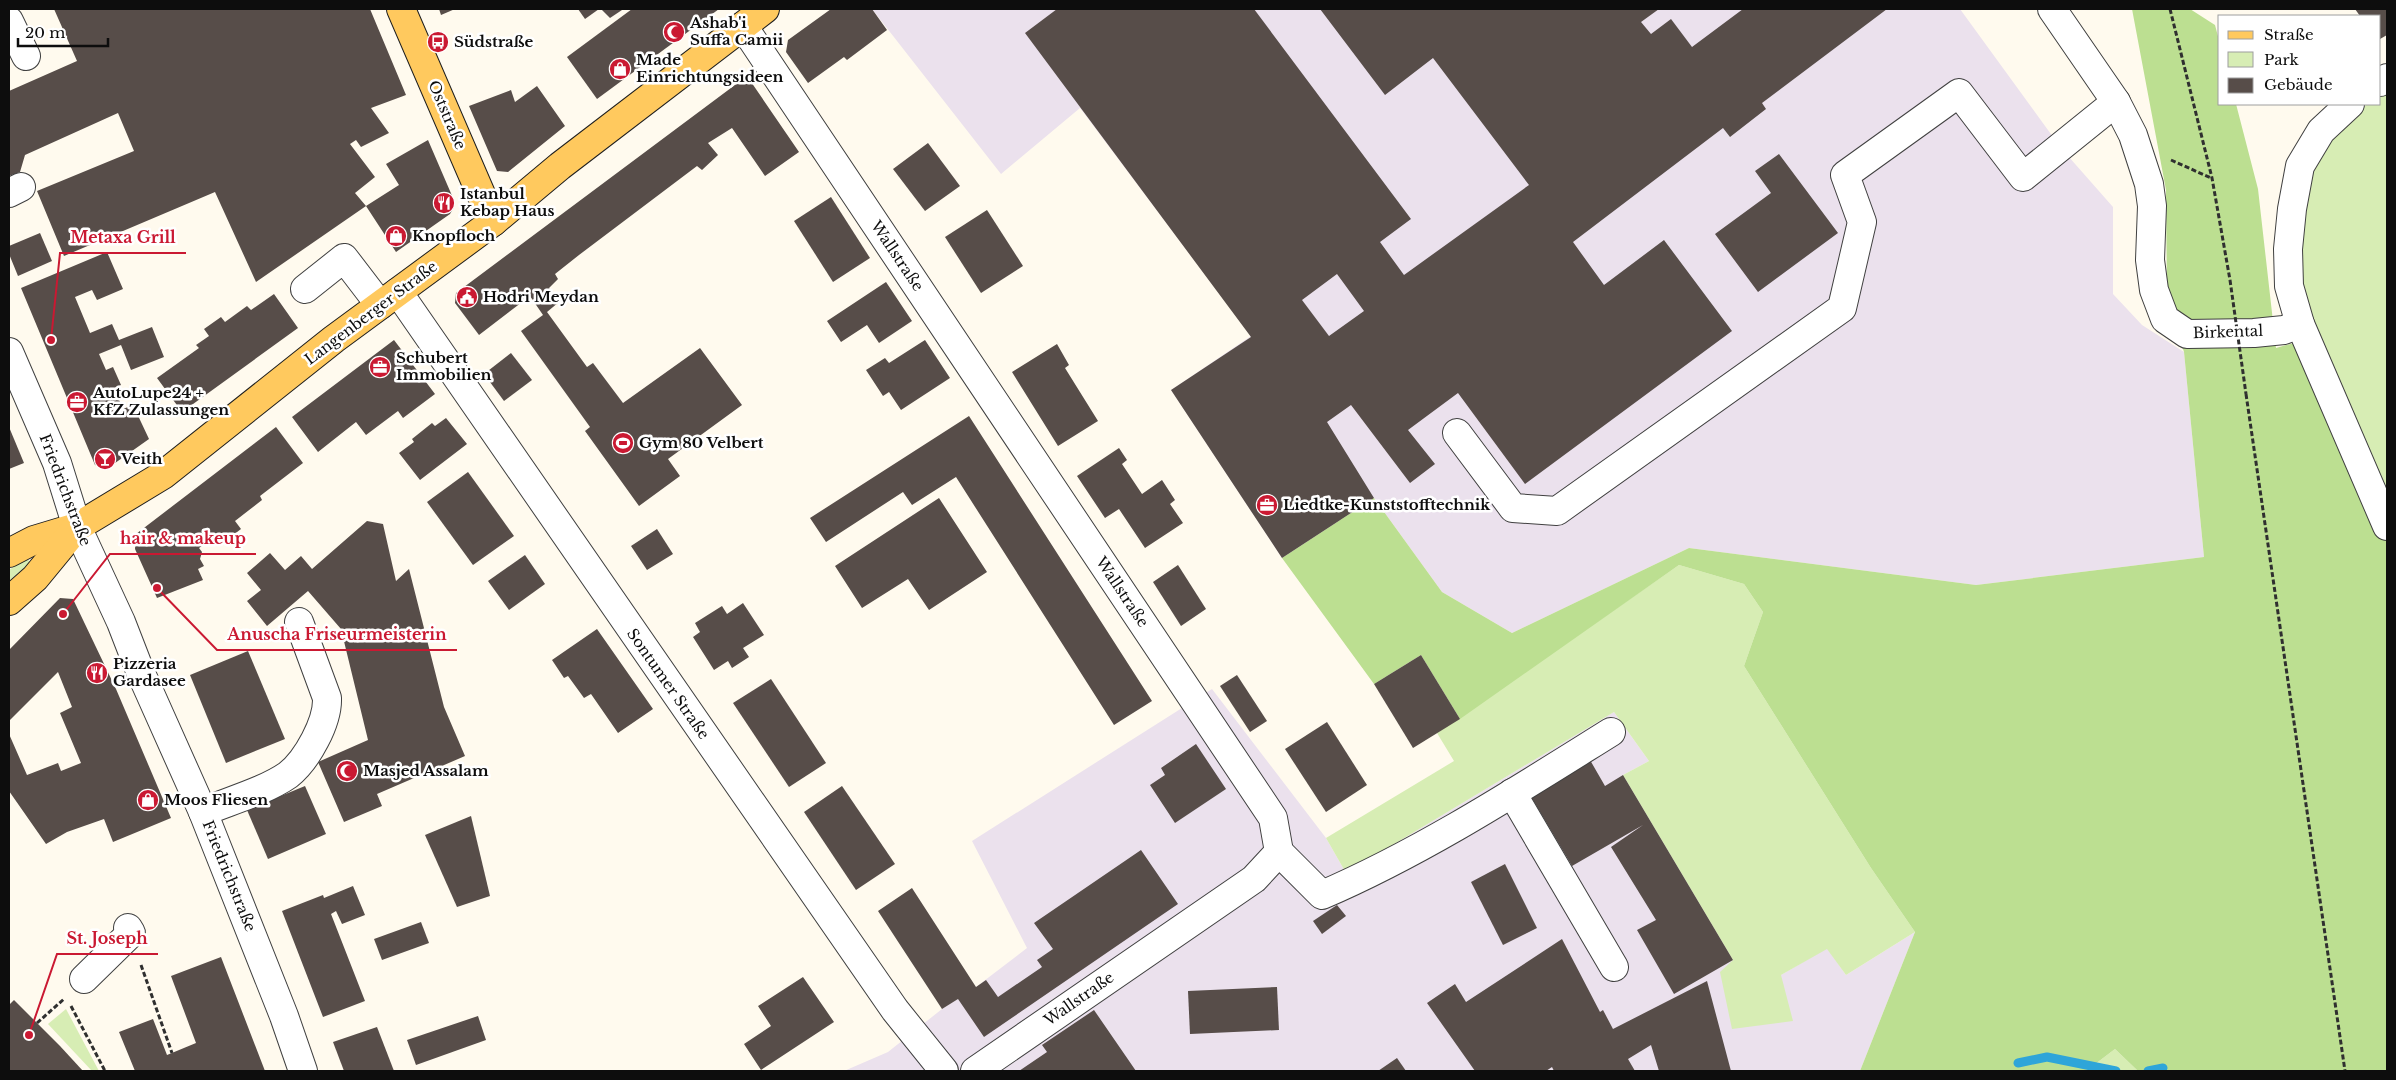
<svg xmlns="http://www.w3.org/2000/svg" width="2396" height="1080" font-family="'Libre Baskerville',serif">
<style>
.industrial{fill:#ebe1ed}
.green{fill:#d7edb4}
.forest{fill:#bcdf91}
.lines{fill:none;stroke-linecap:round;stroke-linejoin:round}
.stream{stroke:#2ea5d9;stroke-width:9}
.building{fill:#574d49;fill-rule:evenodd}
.minor-casing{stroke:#404040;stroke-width:30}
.major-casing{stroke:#1e1e1e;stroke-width:30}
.path{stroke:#2f2f2f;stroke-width:3;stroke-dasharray:5 2.5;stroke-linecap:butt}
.minor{stroke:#fff;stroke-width:28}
.major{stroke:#ffc95e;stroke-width:28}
.path-bridge{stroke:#2f2f2f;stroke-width:3;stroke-dasharray:5 2.5;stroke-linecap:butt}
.labels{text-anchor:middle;stroke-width:5;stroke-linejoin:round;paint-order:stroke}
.poi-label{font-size:15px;font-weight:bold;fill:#0d0d0d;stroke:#fff;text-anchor:start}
.street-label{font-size:15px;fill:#0d0d0d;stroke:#fff}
.leader{fill:none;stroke:#ca1932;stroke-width:2}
.callout-dot{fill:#ca1932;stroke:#fff;stroke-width:2}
.callout-label{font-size:16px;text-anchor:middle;font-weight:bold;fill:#ca1932;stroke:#fff;stroke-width:5;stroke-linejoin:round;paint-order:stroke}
</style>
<rect width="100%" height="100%" fill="#fffaee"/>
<g class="industrial">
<polygon points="872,9 1960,9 2061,148 2113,207 2113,294 2142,325 2184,352 2204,557 1976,585 1689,548 1512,633 1442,592 1374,498 1282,558 1171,390 1251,336 1080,108 1001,174"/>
<polygon points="1212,689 1326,838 1346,873 1614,712 1649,761 1623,775 1733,960 1781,975 1827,948 1846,975 1915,932 1860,1071 844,1071 888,1052 942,1009 976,987 1027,948 972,841"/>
</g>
<g class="green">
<polygon points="2387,90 2387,507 2301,298 2297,247 2309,169 2330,134 2367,104 2380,104 2380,95"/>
<polygon points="27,557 30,563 9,581 9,570"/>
<polygon points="1679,565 1744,584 1763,612 1744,666 1871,868 1915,932 1846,975 1827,949 1781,975 1793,1021 1732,1029 1720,972 1733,960 1623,775 1649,761 1614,712 1346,873 1326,838 1454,761 1437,733"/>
<polygon points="66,1009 99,1071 92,1071 48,1024"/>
<polygon points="2115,1049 2138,1071 2086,1071"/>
</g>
<polygon class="forest" points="2132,9 2190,9 2215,25 2220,44 2220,104 2236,104 2258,189 2276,348 2318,336 2387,507 2387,1071 2138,1071 2115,1049 2086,1071 1860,1071 1915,932 1871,868 1744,666 1763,612 1744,584 1679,565 1460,719 1421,655 1374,684 1282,558 1374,498 1442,592 1512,633 1689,548 1976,585 2204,557 2184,352 2167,299 2166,190"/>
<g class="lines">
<g class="stream">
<polyline points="2018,1063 2047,1057 2116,1071"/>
<polyline points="2148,1071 2163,1068"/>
</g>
</g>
<g class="building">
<polygon points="54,9 370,9 406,95 371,108 389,133 361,147 356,140 350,144 375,177 355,193 366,206 256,282 215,192 64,256 37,191 134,151 118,113 25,155 20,172 9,176 9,91 77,61"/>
<polygon points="439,9 455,9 441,15"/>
<polygon points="578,9 599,9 585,19"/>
<polygon points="601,9 621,9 622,10 610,18"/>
<polygon points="632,9 719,9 597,99 567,57"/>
<polygon points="831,9 872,9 887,30 847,60 844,57 808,83 786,52 788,40"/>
<path d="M1057 9H1254L1411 219 1380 242 1404 275 1529 185 1433 58 1385 95 1320 9H1659L1641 22 1651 34 1671 19 1692 47 1743 9H1887L1762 103 1766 109 1730 137 1723 128 1573 242 1604 285 1664 240 1732 331 1525 484 1458 393 1408 430 1435 464 1410 483 1351 405 1327 422 1374 498 1282 558 1171 390 1251 337 1025 33ZM1337 274 1364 311 1329 336 1302 300Z"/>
<polygon points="2355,9 2387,9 2387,35 2380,39 2380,16 2360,16"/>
<polygon points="747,76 799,152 765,176 732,128 708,143 718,155 702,170 697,166 579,255 555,274 558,279 549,288 559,302 547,312 587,367 593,363 623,403 700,348 742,405 668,459 680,476 639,506 585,431 590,427 521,331 543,315 530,296 479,335 455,303 456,293"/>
<polygon points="537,86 565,126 508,172 497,171 469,106 511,90 515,102"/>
<polygon points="428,140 453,198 454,207 450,214 396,252 366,206 399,185 386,164"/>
<polygon points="928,143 960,186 925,211 893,169"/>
<polygon points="1779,154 1838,233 1758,292 1715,234 1771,193 1755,171"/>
<polygon points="831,197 870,258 833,282 794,221"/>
<polygon points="987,210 1023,266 981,293 945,237"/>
<polygon points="40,233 52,261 18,276 9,254 9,246"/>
<polygon points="107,252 123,289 97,300 92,290 75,297 90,333 112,324 119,340 152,327 164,357 131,370 121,345 99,354 106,370 113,367 121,385 114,388 123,409 133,405 149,439 108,468 95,465 21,288"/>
<polygon points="886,282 912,321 879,343 867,325 841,342 827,321"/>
<polygon points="274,294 298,328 182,412 157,378 199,348 196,345 209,336 204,329 221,317 225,322 247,306 251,310"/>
<polygon points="394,340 435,394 403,418 398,411 366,435 356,422 318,452 292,417"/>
<polygon points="925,340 950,378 901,410 889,392 883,396 866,370 885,358 889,363"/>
<polygon points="1057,344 1069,365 1065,368 1098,421 1058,446 1012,372"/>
<polygon points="511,353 532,380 504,401 484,374"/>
<polygon points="969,416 1152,701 1114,725 956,477 912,505 903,492 826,542 810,518"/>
<polygon points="446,418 467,444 420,480 399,453 414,442 412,439 432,423 435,426"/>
<polygon points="9,427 24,463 9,469"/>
<polygon points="276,427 303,463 260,496 262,500 235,521 241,529 224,542 218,534 199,548 202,552 200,559 204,566 198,569 203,580 157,598 135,549 136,534"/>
<polygon points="1119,448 1127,460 1122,464 1142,494 1162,480 1175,500 1170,504 1183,523 1145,548 1119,509 1105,518 1077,476"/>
<polygon points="468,472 514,536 473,565 427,502"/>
<polygon points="939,498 987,572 929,610 908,579 862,608 835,566"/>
<polygon points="367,521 383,524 396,581 409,569 444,707 465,756 377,794 382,806 344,822 318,762 368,740 341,629 308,591 267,626 247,601 261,590 247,573 270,553 285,570 301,556 312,569"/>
<polygon points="657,529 673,554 647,570 631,546"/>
<polygon points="525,555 545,584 509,610 488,581"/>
<polygon points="1178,565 1206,609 1181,626 1153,582"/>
<polygon points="60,598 73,599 116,689 171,818 113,842 104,819 67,832 46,844 9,791 9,734 27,775 58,763 61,771 81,763 60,713 72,707 58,672 9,721 9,650"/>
<polygon points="743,603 764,635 743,648 749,657 732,668 728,661 714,670 693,637 700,632 695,623 722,606 727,614"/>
<polygon points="597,629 653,709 618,733 591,694 584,698 568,676 564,678 552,660"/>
<polygon points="248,651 285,739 226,763 190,675"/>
<polygon points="1421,655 1460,719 1413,748 1374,684"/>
<polygon points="1237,675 1267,721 1250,732 1220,686"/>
<polygon points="771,679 826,763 789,787 733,703"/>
<polygon points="1327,722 1367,785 1326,812 1285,749"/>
<polygon points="1196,744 1226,789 1175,823 1150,785 1165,775 1161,768"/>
<polygon points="1590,760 1605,786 1623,775 1733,960 1674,994 1637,930 1656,920 1611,847 1643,825 1572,866 1530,795"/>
<polygon points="305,786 326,834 268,859 247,810"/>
<polygon points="842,786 895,864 856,890 804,812"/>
<polygon points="471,816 490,896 457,907 425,835"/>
<polygon points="1141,850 1178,904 984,1037 958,999 942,1009 878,911 912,888 976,987 986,980 998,997 1042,967 1037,960 1053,949 1034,923"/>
<polygon points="1505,864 1537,928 1503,945 1471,882"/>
<polygon points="353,886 365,915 342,924 336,911 331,914 365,1001 323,1017 282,911 323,895 324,898"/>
<polygon points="1337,905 1346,916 1322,934 1313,921"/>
<polygon points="421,922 429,943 382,960 374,939"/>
<polygon points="1562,939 1600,1012 1603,1010 1613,1029 1707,981 1731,1071 1659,1071 1651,1045 1628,1059 1635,1071 1554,1071 1552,1067 1546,1071 1475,1071 1427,1003 1455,984 1466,1002"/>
<polygon points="221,957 265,1071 135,1071 119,1032 153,1019 167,1055 196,1043 171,976"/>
<polygon points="803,977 834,1022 761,1070 744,1044 771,1026 758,1006"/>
<polygon points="1277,987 1279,1030 1190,1034 1188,991"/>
<polygon points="14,1000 60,1046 83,1071 9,1071 9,1005"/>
<polygon points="1094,1010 1136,1071 1019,1071 1047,1052 1042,1045"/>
<polygon points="478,1016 486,1040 416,1065 407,1040"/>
<polygon points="377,1027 394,1071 344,1071 333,1042"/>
<polygon points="1397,1058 1406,1071 1378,1071"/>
</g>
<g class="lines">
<g class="minor-casing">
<g id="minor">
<polyline points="2052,9 2116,102 2133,135 2149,184 2152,206 2150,260 2154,290 2165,319 2187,334 2254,333 2284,330 2300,324"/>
<polyline points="9,21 26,56"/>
<polyline points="743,26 1273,818 1279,852"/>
<polyline points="2380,82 2387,78"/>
<polyline points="2350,104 2321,131 2300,166 2292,209 2288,249 2289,286 2300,324 2387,526"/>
<polyline points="9,193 21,187"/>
<polyline points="305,289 344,258 380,305"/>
<polyline points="398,292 895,1010 944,1071"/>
<polyline points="9,352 57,463 77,527 121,622 140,671 203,812 284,1016 303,1071"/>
<polyline points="1457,433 1513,508 1557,511 1842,308 1862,222 1845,175 1959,93 2023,177 2116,102"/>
<polyline points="1512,793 1614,967"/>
<path d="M203 812C229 801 265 791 288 775 307 760 328 722 327 698L299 622"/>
<path d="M1279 852 1322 895C1422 852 1518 790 1611 732"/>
<polyline points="84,979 131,933 128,928"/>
<polyline points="975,1071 1254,879 1279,852"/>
</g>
</g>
<g class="major-casing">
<g id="major">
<polyline points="401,9 493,222"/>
<polyline points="9,553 34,540 77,527 163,475 334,339 493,222 560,166 765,9"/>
<polyline points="9,601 35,578 77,527"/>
</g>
</g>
<g class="path">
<polyline points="2170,9 2212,178 2230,280"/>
<polyline points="2171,160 2211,178"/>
<polyline points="2246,394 2345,1071"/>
<polyline points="141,965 172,1053"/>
<polyline points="71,1006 105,1071"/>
<polyline points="37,1023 64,999"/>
</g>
<use href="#minor" class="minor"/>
<use href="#major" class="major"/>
<polyline class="path-bridge" points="2230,280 2246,394"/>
</g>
<defs>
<g id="mosque-disc" transform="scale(1.125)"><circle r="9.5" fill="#ca1932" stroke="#fff"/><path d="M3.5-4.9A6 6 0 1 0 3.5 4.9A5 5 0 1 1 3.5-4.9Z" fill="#fff"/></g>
<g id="bus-disc" transform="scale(1.125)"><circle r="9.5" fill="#ca1932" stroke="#fff"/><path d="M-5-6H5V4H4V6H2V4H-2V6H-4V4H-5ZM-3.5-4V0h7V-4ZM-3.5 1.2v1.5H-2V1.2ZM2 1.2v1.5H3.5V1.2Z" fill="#fff"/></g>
<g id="shop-disc" transform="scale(1.125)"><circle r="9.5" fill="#ca1932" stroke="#fff"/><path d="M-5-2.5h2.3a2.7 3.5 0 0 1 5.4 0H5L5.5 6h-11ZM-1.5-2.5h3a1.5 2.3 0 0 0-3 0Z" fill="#fff"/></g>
<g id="restaurant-disc" transform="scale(1.125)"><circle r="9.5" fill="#ca1932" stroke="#fff"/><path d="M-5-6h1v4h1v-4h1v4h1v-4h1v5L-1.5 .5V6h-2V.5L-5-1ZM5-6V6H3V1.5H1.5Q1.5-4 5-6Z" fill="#fff"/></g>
<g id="civic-disc" transform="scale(1.125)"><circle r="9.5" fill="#ca1932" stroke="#fff"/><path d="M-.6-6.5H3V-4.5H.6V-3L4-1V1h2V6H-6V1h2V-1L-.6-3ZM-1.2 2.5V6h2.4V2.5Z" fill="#fff"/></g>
<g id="office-disc" transform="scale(1.125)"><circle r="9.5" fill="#ca1932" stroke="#fff"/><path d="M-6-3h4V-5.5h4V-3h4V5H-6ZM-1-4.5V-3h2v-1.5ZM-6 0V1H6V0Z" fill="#fff"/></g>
<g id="stadium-disc" transform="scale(1.125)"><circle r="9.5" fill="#ca1932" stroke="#fff"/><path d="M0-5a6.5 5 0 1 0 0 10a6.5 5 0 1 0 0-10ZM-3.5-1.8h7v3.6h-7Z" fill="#fff"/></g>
<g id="bar-disc" transform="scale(1.125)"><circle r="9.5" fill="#ca1932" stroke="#fff"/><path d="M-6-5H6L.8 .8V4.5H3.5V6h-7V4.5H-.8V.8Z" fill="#fff"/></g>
</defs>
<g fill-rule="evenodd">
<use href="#mosque-disc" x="674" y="32"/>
<use href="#bus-disc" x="438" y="42"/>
<use href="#shop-disc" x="620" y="69"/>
<use href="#restaurant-disc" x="444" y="203"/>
<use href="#shop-disc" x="396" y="236"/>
<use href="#civic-disc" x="467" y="297"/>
<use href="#office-disc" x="380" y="367"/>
<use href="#office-disc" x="77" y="402"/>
<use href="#stadium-disc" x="623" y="443"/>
<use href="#bar-disc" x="105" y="459"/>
<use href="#office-disc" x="1267" y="505"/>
<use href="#restaurant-disc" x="97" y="673"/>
<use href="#mosque-disc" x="347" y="771"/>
<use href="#shop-disc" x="148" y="800"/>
</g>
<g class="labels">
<g class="poi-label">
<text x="690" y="28">Ashab'i<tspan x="690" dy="17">Suffa Camii</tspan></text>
<text x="454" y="47">Südstraße</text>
<text x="636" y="65">Made<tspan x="636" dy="17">Einrichtungsideen</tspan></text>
<text x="460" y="199">Istanbul<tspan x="460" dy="17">Kebap Haus</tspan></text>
<text x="412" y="241">Knopfloch</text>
<text x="483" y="302">Hodri Meydan</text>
<text x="396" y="363">Schubert<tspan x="396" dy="17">Immobilien</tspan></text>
<text x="93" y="398">AutoLupe24 +<tspan x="93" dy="17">KfZ Zulassungen</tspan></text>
<text x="639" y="448">Gym 80 Velbert</text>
<text x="121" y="464">Veith</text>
<text x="1283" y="510">Liedtke-Kunststofftechnik</text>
<text x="113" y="669">Pizzeria<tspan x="113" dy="17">Gardasee</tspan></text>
<text x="363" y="776">Masjed Assalam</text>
<text x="164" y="805">Moos Fliesen</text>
</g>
<g class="street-label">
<text transform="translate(447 115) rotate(67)" y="5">Oststraße</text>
<text transform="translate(897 256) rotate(56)" y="5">Wallstraße</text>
<text transform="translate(371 313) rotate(-37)" y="5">Langenberger Straße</text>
<text transform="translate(2228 332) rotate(-2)" y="5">Birkental</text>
<text transform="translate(65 490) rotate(69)" y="5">Friedrichstraße</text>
<text transform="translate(1122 592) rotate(56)" y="5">Wallstraße</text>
<text transform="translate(668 684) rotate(55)" y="5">Sontumer Straße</text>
<text transform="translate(229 876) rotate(68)" y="5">Friedrichstraße</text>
<text transform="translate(1079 999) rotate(-35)" y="5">Wallstraße</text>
</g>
</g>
<path class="leader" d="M51 340L60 253H186M63 614L110 554H256M157 588L217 650H457M29 1035L57 954H158"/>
<g class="callout-dot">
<circle cx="51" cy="340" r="5"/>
<circle cx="63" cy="614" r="5"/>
<circle cx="157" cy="588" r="5"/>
<circle cx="29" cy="1035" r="5"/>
</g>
<g class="callout-label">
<text x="123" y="243">Metaxa Grill</text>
<text x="183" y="544">hair &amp; makeup</text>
<text x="337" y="640">Anuscha Friseurmeisterin</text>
<text x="107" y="944">St. Joseph</text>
</g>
<rect width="2396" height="1080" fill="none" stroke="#0d0d0d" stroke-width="20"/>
<rect x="2218" y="15" width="162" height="90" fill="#ffffff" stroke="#9e9e9e"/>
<rect x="2228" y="31" width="25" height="8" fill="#ffc95e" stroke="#9e9e9e"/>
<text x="2264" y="40" font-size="15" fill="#0d0d0d">Straße</text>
<rect x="2228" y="52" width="25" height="15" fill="#d7edb4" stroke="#9e9e9e"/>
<text x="2264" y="65" font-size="15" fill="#0d0d0d">Park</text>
<rect x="2228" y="78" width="25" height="15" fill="#574d49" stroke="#9e9e9e"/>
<text x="2264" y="90" font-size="15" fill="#0d0d0d">Gebäude</text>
<path d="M18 38v8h90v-8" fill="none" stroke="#0d0d0d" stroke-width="2.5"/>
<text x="25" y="38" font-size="15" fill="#0d0d0d" stroke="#ffffff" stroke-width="4" paint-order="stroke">20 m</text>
</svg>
